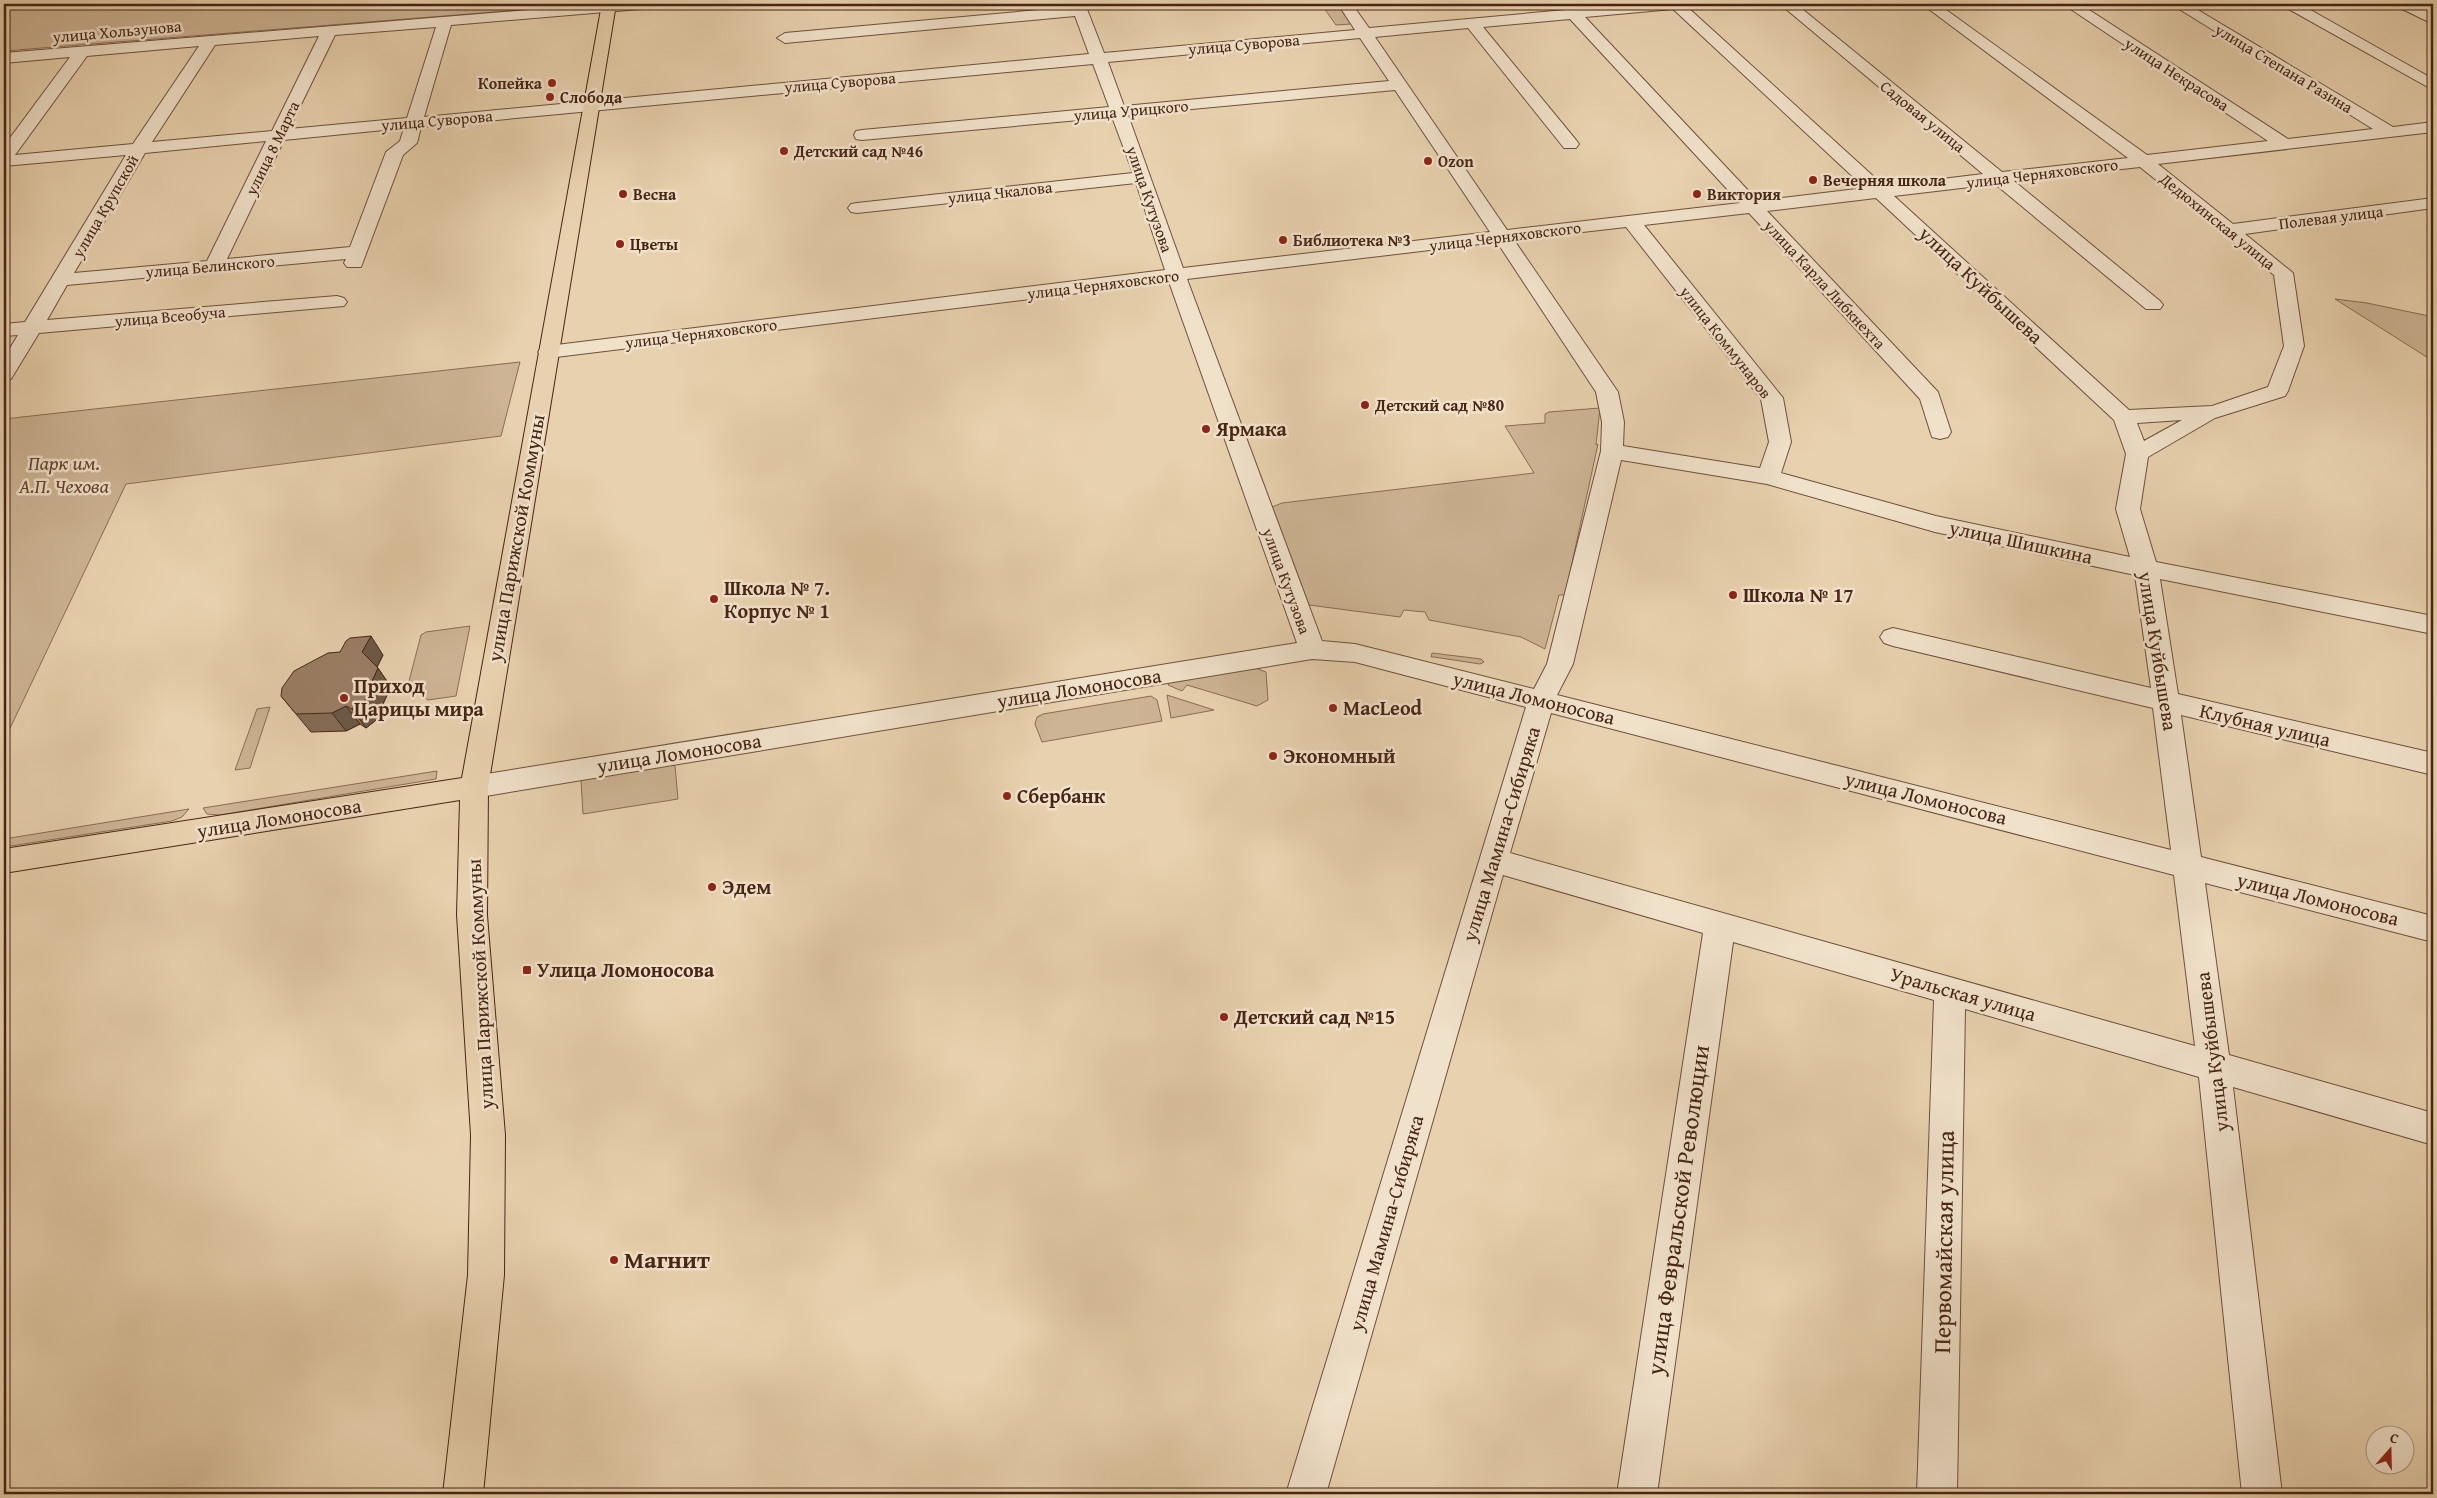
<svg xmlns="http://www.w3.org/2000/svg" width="2437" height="1498" font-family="'Gentium Book Plus',serif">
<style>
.green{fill:#cdb494;stroke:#8a6c54}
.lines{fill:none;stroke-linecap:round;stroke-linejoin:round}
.minor-casing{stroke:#6f503b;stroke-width:2}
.major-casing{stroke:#472515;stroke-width:2}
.minor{fill:#f0e1ca;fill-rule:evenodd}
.major{fill:#e8d1ae;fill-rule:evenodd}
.wall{fill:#856c57;stroke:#472515}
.shaded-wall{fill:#6c5847;stroke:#472515}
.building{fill:#9b7e65;stroke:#472515}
.poi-dot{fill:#8f2418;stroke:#f0e1ca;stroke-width:2}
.labels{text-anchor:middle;stroke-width:5;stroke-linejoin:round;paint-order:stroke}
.far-street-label{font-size:16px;fill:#472515;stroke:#f0e1ca}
.far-poi-label{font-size:16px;font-weight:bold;fill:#472515;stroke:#f0e1ca;text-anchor:start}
.street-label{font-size:20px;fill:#472515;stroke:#f0e1ca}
.poi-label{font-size:20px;font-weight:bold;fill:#472515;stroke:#f0e1ca;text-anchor:start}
.park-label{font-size:20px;font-style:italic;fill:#62422e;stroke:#f0e1ca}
.near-street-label{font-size:24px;fill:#472515;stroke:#f0e1ca}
.near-poi-label{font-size:24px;font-weight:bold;fill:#472515;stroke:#f0e1ca;text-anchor:start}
</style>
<rect width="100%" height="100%" fill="#e8d1ae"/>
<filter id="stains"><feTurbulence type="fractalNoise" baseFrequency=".004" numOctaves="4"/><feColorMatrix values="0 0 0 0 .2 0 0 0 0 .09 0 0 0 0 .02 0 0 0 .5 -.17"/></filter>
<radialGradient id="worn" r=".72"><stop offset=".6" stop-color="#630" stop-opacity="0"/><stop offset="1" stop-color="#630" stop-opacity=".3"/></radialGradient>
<g class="green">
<polygon points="4,4 595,4 4,51"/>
<polygon points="1321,4 1337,4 1351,24 1336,25"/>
<polygon points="2335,299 2367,303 2429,316 2433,320 2433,361"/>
<polygon points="520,362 501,436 126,484 4,741 4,419"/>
<polygon points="1600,408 1596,445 1598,444 1565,595 1559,595 1545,649 1521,637 1429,620 1425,612 1404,610 1400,617 1309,605 1272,507 1282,503 1534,473 1505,426 1545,423 1545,414 1549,412"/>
<polygon points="470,626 456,696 428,700 408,685 421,635 426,632"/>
<polygon points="1432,653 1481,659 1484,662 1480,664 1434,657 1431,657"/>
<polygon points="1253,667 1266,672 1268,700 1257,706 1187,685 1182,691 1168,685 1171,680"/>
<polygon points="1167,695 1214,710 1171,718"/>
<polygon points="1151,696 1157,700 1162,721 1042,742 1035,724 1037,717 1043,714"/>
<polygon points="270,707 250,768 235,770 257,709"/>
<polygon points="669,764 675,766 678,799 583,814 581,781 585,778"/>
<polygon points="437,771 436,779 220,815 207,814 203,808"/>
<polygon points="189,809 182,817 172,821 4,847 4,839"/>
</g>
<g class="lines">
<g class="minor-casing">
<g id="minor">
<path d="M602 4H659L652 8 451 25 424 117 1089 54 1075 16 785 43 777 38 785 33 1072 7 1071 4H1085L1104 53 1355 30 1338 4H1352L1369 28 1632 4H1684L1884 186 1983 174 1780 4H1796L2002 172 2128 158 1922 4H1938L2147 155 2268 141 2063 4H2080L2288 139 2373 129 2171 4H2188L2393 127 2433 122V132L2158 164 2233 224 2433 198V208L2245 234 2293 273 2304 346 2288 391 2285 396 2215 418 2148 457 2140 509 2156 562 2433 616V634L2160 579 2178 694 2433 753V775L2181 715 2201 857 2433 916V942L2205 883 2229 1055 2433 1113V1145L2233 1087 2282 1494H2242L2199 1077 1965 1009 1957 1494H1917L1934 1000 1733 942 1657 1494H1617L1703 933 1503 875 1326 1494H1286L1526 707 1355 662 1312 659 474 798 464 795 460 787 464 779 474 776 1297 643 1169 282 548 358 541 356 538 352 541 348 548 346 1165 270 1136 183 857 213 851 212 848 208 851 204 857 203 1133 173 1112 117 862 140 856 139 854 135 856 131 862 130 1109 107 1093 64 421 127 417 143 403 155 361 267H347L344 263 346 259 67 285 47 320 337 296 344 298 347 302 344 306 39 333 11 379 4 381V358L18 335 4 336V324L25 322 126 155 4 166V146L70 57 4 63V53ZM1673 9 1865 188 1758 201 1585 17ZM1570 19 1740 203 1507 230 1375 37 1468 28 1564 148H1576L1579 144 1576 140 1483 27ZM436 27 407 118 289 129 335 35ZM319 36 272 131 152 142 215 45ZM1360 38 1389 81 1124 106 1108 62ZM199 46 133 144 15 155 87 56ZM1395 90 1490 232 1183 268 1128 115ZM404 128 400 141 386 152 350 247 227 259 284 140ZM266 141 207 261 74 273 145 153ZM2140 167 2274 275 2284 346 2268 387 2212 406 2129 410 1894 196 1995 184 2146 309H2160L2163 305 2160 301 2014 181ZM1876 198 2114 420 2126 454 2116 509 2130 557 1936 516 1781 473 1791 442 1783 398 1644 225 1749 213 1920 399 1932 437 1940 439 1948 437 1951 432 1938 392 1767 211ZM1626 227 1761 399 1769 442 1760 468 1623 446 1624 422 1618 392 1514 240ZM1497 242 1596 392 1602 422 1601 451 1547 664 1534 689 1355 644 1322 641 1187 279ZM2182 420 2144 441 2137 423ZM1621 460 1767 484 1935 532 2135 575 2151 688 1893 628 1884 631 1880 637 1884 643 1893 646 2153 708 2171 850 1557 695 1573 664ZM1551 713 2174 875 2195 1046 1510 853Z"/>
<polygon points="2283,4 2300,4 2433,79 2433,90 2285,7"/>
<polygon points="2396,4 2414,4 2433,14 2433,24 2398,7"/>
</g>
</g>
<g class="major-casing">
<polygon id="major" points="602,4 616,4 488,787 487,915 505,1135 504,1275 483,1494 443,1494 468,1275 471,1135 457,915 460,800 4,873 4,849 462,778"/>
</g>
<use href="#minor" class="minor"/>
<use href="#major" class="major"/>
</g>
<polygon class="wall" points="340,652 383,655 377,667 391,687 381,708 385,713 366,728 360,724 346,731 311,732 281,696"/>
<g class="shaded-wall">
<polygon points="371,636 383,655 375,671 362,652"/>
<polygon points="378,668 391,687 381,708 385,713 366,728 352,709 367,692"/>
<polygon points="346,706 360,724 346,731 332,713"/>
</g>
<polygon class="building" points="371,636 362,652 378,668 367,692 372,695 352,709 346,706 332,713 296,714 281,696 282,688 294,671 328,653 340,652 346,641 350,638"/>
<g class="poi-dot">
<circle cx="552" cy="83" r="5"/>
<circle cx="550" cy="97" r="5"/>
<circle cx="784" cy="151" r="5"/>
<circle cx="1428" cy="161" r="5"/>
<circle cx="1813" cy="180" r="5"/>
<circle cx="623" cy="194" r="5"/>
<circle cx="1697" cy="194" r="5"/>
<circle cx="1283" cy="240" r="5"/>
<circle cx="620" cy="244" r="5"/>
<circle cx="1365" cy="405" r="5"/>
<circle cx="1206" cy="429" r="5"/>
<circle cx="1733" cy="595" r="5"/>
<circle cx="714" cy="599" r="5"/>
<circle cx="344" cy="698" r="5"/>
<circle cx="1333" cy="708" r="5"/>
<circle cx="1273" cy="756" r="5"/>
<circle cx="1007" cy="796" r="5"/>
<circle cx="712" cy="887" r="5"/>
<rect x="522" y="965" width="10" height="10" rx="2.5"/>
<circle cx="1224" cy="1017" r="5"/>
<circle cx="614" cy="1260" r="5"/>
</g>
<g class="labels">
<g class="far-street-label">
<text transform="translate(117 31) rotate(-5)" y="6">улица Хользунова</text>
<text transform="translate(1244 44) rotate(-5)" y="6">улица Суворова</text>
<text transform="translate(2284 68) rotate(31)" y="6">улица Степана Разина</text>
<text transform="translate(2177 74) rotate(33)" y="6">улица Некрасова</text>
<text transform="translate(840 82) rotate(-5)" y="6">улица Суворова</text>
<text transform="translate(1131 110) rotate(-5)" y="6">улица Урицкого</text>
<text transform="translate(1923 116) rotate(39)" y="6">Садовая улица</text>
<text transform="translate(437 120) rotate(-5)" y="6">улица Суворова</text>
<text transform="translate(272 148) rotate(-64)" y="6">улица 8 Марта</text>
<text transform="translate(2042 173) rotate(-7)" y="6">улица Черняховского</text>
<text transform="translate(1000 192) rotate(-6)" y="6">улица Чкалова</text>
<text transform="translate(1150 199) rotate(71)" y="6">улица Кутузова</text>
<text transform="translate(105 206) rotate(-60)" y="6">улица Крупской</text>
<text transform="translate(2331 217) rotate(-7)" y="6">Полевая улица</text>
<text transform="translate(2218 221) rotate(39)" y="6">Дедюхинская улица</text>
<text transform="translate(1505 236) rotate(-7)" y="6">улица Черняховского</text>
<text transform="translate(210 266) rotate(-5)" y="6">улица Белинского</text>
<text transform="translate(1103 284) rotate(-7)" y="6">улица Черняховского</text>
<text transform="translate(1825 284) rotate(47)" y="6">улица Карла Либкнехта</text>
<text transform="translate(170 316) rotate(-5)" y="6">улица Всеобуча</text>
<text transform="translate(701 333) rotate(-7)" y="6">улица Черняховского</text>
<text transform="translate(1726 342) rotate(52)" y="6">улица Коммунаров</text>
<text transform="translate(1287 581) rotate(70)" y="6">улица Кутузова</text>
</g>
<g class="far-poi-label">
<text x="542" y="89" text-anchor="end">Копейка</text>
<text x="560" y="103">Слобода</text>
<text x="794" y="157">Детский сад №46</text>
<text x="1438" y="167">Ozon</text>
<text x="1823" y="186">Вечерняя школа</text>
<text x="633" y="200">Весна</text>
<text x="1707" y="200">Виктория</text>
<text x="1293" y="246">Библиотека №3</text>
<text x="630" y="250">Цветы</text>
<text x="1375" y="411">Детский сад №80</text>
</g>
<g class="street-label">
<text transform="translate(1981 285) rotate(43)" y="7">улица Куйбышева</text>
<text transform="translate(516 538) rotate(-80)" y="7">улица Парижской Коммуны</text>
<text transform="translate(2021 542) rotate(12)" y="7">улица Шишкина</text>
<text transform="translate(2158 651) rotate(81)" y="7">улица Куйбышева</text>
<text transform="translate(1079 688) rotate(-9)" y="7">улица Ломоносова</text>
<text transform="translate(1534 698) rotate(14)" y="7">улица Ломоносова</text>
<text transform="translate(2265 725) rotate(13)" y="7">Клубная улица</text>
<text transform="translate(679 753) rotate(-9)" y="7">улица Ломоносова</text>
<text transform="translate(1926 798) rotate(14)" y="7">улица Ломоносова</text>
<text transform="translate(279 818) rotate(-9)" y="7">улица Ломоносова</text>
<text transform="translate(1501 834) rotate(-73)" y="7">улица Мамина-Сибиряка</text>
<text transform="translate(2318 899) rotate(14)" y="7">улица Ломоносова</text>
<text transform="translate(480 984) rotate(-93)" y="7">улица Парижской Коммуны</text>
<text transform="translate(1963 994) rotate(16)" y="7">Уральская улица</text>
<text transform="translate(2212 1052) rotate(-97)" y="7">улица Куйбышева</text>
<text transform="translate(1386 1223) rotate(-74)" y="7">улица Мамина-Сибиряка</text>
</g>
<g class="poi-label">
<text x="1216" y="436">Ярмака</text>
<text x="724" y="595">Школа № 7.<tspan x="724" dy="23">Корпус № 1</tspan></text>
<text x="1743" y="602">Школа № 17</text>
<text x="354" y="693">Приход<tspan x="354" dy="23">Царицы мира</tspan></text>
<text x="1343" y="715">MacLeod</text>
<text x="1283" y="763">Экономный</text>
<text x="1017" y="803">Сбербанк</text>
<text x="722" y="894">Эдем</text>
<text x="537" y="977">Улица Ломоносова</text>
<text x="1234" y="1024">Детский сад №15</text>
</g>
<g class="park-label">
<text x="64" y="470">Парк им.<tspan x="64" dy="23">А.П. Чехова</tspan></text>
</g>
<g class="near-street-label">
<text transform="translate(1678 1210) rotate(-82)" y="8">улица Февральской Революции</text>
<text transform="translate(1944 1242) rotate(-89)" y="8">Первомайская улица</text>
</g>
<g class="near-poi-label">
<text x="624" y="1268">Магнит</text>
</g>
</g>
<rect width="2437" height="1498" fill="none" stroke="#e8d1ae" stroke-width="20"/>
<rect x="5" y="5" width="2427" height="1488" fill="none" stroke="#472515" stroke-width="2.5"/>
<rect x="10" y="10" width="2417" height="1478" fill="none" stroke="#472515"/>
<g transform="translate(2390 1450) rotate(20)"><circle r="24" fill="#f0e1ca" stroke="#ac9682"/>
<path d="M0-4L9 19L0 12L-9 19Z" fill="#8f2418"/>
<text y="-8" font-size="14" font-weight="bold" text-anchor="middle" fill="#472515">С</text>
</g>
<rect width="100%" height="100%" filter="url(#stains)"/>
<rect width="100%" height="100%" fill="url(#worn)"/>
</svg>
